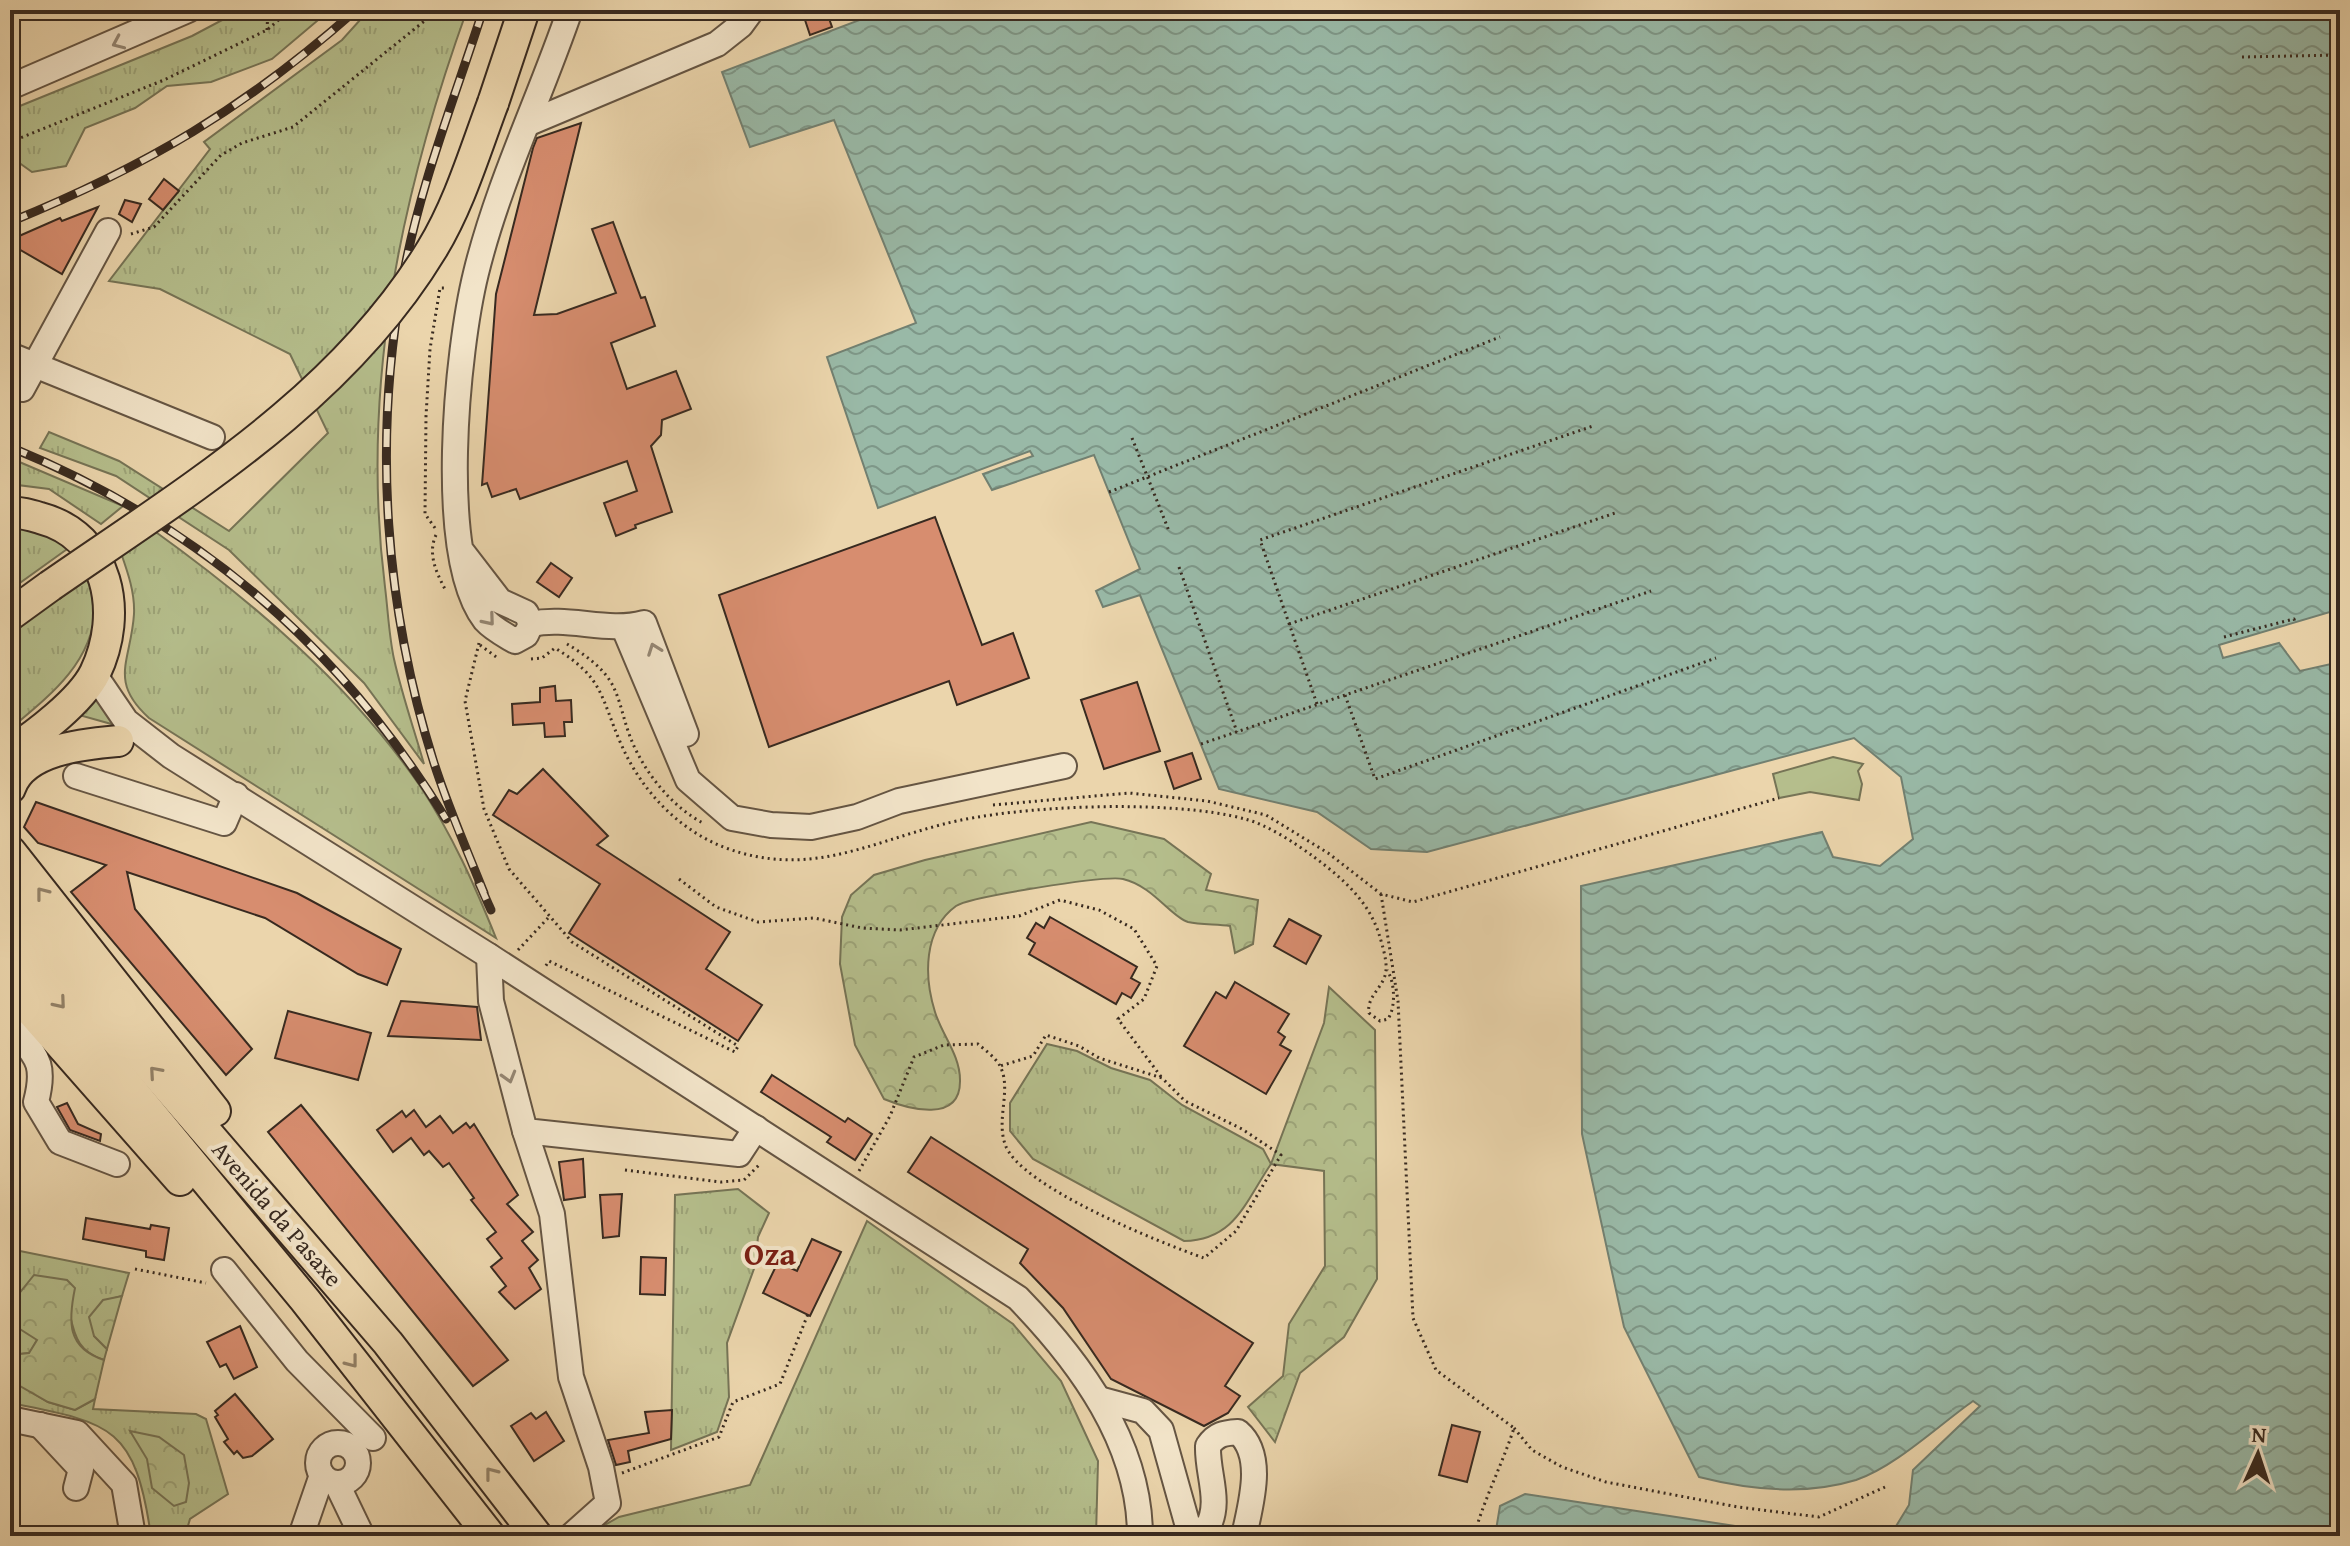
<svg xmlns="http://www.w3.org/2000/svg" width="2350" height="1546" font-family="'Gentium Book Plus',serif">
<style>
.grass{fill:url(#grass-tufts);stroke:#767456;stroke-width:2}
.forest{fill:url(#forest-crowns);stroke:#767456;stroke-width:2}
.green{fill:#b5be8c;stroke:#767456;stroke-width:2}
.water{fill:url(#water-waves);stroke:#728071;stroke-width:2}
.building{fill:#d78d6f;stroke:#382a20;stroke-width:2}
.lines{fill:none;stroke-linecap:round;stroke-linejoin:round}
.minor-casing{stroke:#655543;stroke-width:28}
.major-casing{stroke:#382a20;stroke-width:34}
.path{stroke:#382a20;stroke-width:3;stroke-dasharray:2 4;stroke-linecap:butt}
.minor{stroke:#f2e4c9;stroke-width:24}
.major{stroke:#ebd5ac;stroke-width:30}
.rail-casing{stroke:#382a20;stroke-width:9}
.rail{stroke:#f2e4c9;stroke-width:6;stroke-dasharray:18;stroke-linecap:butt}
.major-bridge-casing{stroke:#382a20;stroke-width:34;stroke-linecap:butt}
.major-bridge{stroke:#ebd5ac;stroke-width:30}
.oneway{stroke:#958774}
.oneway2{stroke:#928066}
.labels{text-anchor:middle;stroke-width:8;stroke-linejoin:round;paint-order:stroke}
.street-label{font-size:24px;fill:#382a20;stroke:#f2e4c9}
.district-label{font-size:32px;font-weight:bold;fill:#7a1f14;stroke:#f2e4c9}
</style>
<defs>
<pattern id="grass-tufts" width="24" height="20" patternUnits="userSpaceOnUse" patternTransform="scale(2)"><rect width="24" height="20" fill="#b5be8c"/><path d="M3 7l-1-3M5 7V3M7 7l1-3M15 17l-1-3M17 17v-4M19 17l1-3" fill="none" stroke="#9ca378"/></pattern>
<pattern id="forest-crowns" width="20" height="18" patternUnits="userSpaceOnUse" patternTransform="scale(2)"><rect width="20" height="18" fill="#b5be8c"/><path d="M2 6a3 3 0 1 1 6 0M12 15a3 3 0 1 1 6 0" fill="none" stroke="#9ca378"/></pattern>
<pattern id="water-waves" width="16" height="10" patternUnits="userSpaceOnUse" patternTransform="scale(2)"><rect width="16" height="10" fill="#99b9a7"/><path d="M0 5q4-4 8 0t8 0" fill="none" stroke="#7e9788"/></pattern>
</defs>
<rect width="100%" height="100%" fill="#ebd5ac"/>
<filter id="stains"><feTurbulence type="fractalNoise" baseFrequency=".0025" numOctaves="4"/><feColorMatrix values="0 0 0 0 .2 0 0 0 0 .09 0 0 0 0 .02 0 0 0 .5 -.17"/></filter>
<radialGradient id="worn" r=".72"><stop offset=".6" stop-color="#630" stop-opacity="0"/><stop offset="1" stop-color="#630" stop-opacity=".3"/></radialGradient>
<g class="grass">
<polygon points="241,10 330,10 272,59 211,82 167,86 135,108 85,128 66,166 32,172 18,162 10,163 10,110 192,36"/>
<path d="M369 10H467C400 196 360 388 385 587 388 611 389 636 394 659 402 695 414 729 424 764L364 683 229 550 116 476 40 448 49 432 119 461 229 531 328 433 290 354 160 289 109 281 210 149 204 142 342 40Z"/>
<polygon points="10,458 123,506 101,524 49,489 10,484"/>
<polygon points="24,525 70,547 10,590 10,526"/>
<path d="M153 530C253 602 350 684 420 786 452 834 475 886 496 938L149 718C108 681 131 661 134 614 135 593 128 573 121 553Z"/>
<path d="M88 573C90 585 96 599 95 610 92 664 48 697 10 729V640L33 611Z"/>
<polygon points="96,693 115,725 79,715"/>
<path d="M1047 1044 1077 1051 1111 1068 1150 1080 1182 1105 1263 1149 1271 1164C1245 1202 1235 1240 1184 1241L1033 1159 1010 1131V1103Z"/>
<polygon points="738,1189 769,1213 758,1237 755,1266 727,1343 729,1397 717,1432 671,1450 675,1195"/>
<polygon points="867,1221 1013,1324 1061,1381 1098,1461 1096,1536 585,1536 619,1517 750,1485"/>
<path d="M10 1249 129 1273 122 1296 103 1301 94 1336 107 1349 104 1360C80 1352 75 1339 70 1315L37 1340 30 1353 10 1355Z"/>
<path d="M10 1384H18L48 1402 75 1410 95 1399 93 1409 196 1414 206 1419 228 1494 190 1519 185 1536H151C135 1426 112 1423 10 1403Z"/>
</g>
<g class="forest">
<path d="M1091 822 1164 839 1211 874 1206 890 1258 900 1253 944 1235 953 1230 926C1217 924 1201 925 1188 922 1171 917 1153 886 1123 879 1106 875 969 897 956 906 923 930 924 977 935 1012 942 1035 960 1055 960 1080 961 1124 908 1109 884 1099L855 1045 840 964 842 917 851 895 874 875 925 860Z"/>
<polygon points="1329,987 1375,1030 1377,1279 1344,1337 1300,1373 1275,1442 1248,1407 1283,1376 1289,1324 1325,1266 1324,1171 1271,1164 1324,1023"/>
<path d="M34 1275 67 1280 75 1288C68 1322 67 1348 104 1360L95 1399 75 1410 48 1402 18 1385 10 1384V1355L29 1353 37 1340 12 1324 14 1300Z"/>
<polygon points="122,1296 107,1349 94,1336 89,1317 103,1300"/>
<polygon points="130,1431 159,1437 184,1455 189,1483 186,1502 174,1506 152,1488 147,1459"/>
</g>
<polygon class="green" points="1833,757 1863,764 1858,771 1862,784 1859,800 1810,792 1779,798 1773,774"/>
<g class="water">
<path d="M872 10H2340V609L2219 645 2223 658 2279 643 2300 671 2340 662V1536H1890L1909 1505 1913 1470 1980 1406 1973 1401C1939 1425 1895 1467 1856 1480 1804 1496 1750 1490 1699 1477L1624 1327 1582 1134 1581 886 1822 832 1833 857 1880 866 1913 839 1901 777 1854 738 1427 852 1371 849 1317 812 1219 789 1140 595 1103 607 1096 591 1140 569 1094 455 992 490 983 474 1033 456 1030 451 878 508 827 357 916 323 834 120 750 147 722 72 865 18Z"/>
<polygon points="1525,1494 1801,1536 1495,1536 1500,1506"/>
</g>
<g class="building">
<polygon points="826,10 832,27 810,35 804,17"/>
<polygon points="581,123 534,315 557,314 616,293 592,229 613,222 641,298 645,297 655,326 611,343 627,389 676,371 691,409 662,420 661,435 651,446 672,512 635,525 636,528 616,536 604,503 637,491 627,461 520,499 516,489 492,497 487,483 482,485 496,294 533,148 537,138"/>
<polygon points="164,179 179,191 163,210 149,199"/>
<polygon points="125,200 141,204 132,222 119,214"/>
<polygon points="98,207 62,274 10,244 10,240 60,218 62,221"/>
<polygon points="935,517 982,645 1013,633 1029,678 957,705 949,681 769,747 719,595"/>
<polygon points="551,563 572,578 559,597 537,582"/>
<polygon points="1137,682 1160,751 1104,769 1081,700"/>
<polygon points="555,686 556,701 571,700 572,722 564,722 565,736 545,737 544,723 513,725 512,704 540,702 540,688"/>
<polygon points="1192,753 1201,779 1174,789 1165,762"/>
<polygon points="543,769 608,836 597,845 730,932 706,969 762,1005 738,1041 569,933 600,884 493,815 509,790 517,794"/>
<polygon points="36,802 297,893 401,949 387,985 358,974 265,918 127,872 135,909 252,1049 226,1075 71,892 106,865 38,843 24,827"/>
<polygon points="1050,917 1137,967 1131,978 1140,983 1131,998 1122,993 1116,1004 1029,954 1035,943 1027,938 1036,923 1044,928"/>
<polygon points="1289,919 1321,936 1306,964 1274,946"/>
<polygon points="1235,982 1289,1014 1278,1032 1285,1037 1280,1045 1291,1051 1266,1094 1184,1046 1216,992 1226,998"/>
<polygon points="401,1001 477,1007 481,1040 388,1036"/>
<polygon points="288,1011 371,1033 358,1080 275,1058"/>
<polygon points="772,1075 845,1122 848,1118 872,1134 855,1160 827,1142 831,1137 761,1092"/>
<polygon points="67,1103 78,1124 101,1134 100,1141 70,1130 57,1107"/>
<polygon points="301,1105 508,1360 473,1386 268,1132"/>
<polygon points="414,1110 426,1127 440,1116 453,1133 466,1123 470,1128 474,1124 518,1195 507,1204 533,1232 522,1241 538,1260 529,1268 541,1289 515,1309 499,1292 506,1286 491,1267 502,1258 487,1239 496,1232 471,1200 474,1198 449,1163 443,1167 429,1151 424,1155 411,1138 393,1152 377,1130 402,1111 406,1117"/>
<polygon points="931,1137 1253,1343 1225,1386 1240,1396 1228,1413 1204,1426 1111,1379 1063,1308 1020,1263 1028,1249 908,1172"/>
<polygon points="583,1159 585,1197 564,1200 559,1162"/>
<polygon points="622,1194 619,1236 603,1238 600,1195"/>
<polygon points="86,1218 150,1229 151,1225 169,1228 164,1260 146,1257 146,1251 83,1239"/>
<polygon points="812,1239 841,1252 810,1316 763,1293 778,1262 797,1271"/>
<polygon points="641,1257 666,1258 665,1295 640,1294"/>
<polygon points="240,1326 257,1367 234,1379 226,1364 220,1367 207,1342"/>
<polygon points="235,1394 273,1439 252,1456 243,1458 237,1451 234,1454 224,1442 228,1439 215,1417 218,1415 215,1411"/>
<polygon points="672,1410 671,1439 628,1451 630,1462 616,1465 608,1440 649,1433 645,1412"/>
<polygon points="546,1412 564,1441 534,1461 511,1426 531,1413 536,1419"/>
<polygon points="1452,1425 1480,1432 1467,1482 1439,1475"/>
</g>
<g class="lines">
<g class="minor-casing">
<g id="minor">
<polyline points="10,87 188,10"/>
<polyline points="529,123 717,44 741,25 752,10"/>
<polyline points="10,355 212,437"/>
<polyline points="22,389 108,231"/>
<path d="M460 549 500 601 526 613 531 624 526 635 515 641C505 635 493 629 485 620 436 556 457 350 476 273 498 183 540 98 570 10"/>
<path d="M531 624C569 616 607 633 644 623L686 734"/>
<polyline points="624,628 688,780 732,818 771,825 811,827 857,817 899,801 1064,766"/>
<path d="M94 674 126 721 171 756 489 956 1018 1298C1080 1362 1140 1443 1140 1536"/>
<polyline points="76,776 224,823 236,795"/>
<polyline points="489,956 491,1001 525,1131 739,1154 756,1128"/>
<path d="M10 1024C34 1056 47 1059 36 1102L60 1142 117 1164"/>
<polyline points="525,1131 552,1214 571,1377 601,1467 608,1503 571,1536"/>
<polyline points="224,1270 297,1361 373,1438"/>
<path d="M1099 1399 1143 1411 1161 1430 1189 1530 1207 1529C1222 1501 1207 1475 1208 1446 1216 1434 1224 1433 1238 1432 1266 1456 1250 1506 1244 1536"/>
<polyline points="10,1419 77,1433 124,1484 133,1536"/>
<polyline points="40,1425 81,1469 76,1488"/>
<circle cx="338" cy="1463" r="20"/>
<polyline points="337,1484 362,1536"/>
<polyline points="301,1536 322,1475"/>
</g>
</g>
<g class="major-casing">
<g id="major">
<polyline points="493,103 524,10"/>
<path d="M10 513C20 512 30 515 40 518 109 536 124 613 95 673 81 701 36 735 10 752"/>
<polyline points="10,615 50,586"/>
<path d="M10 788C23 749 84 744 118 741"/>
<polyline points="10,851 215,1111"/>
<polyline points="10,898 84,990 388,1343 537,1536"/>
<polyline points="10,943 305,1300 490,1536"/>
<polyline points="10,987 180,1180"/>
</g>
</g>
<g class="path">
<polyline points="267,30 268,10"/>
<polyline points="2242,57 2340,55"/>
<polyline points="10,142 164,80 267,30 290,10"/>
<polyline points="131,234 154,227 221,155 242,143 293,127 438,10"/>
<polyline points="1132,438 1169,531"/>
<polyline points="1109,492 1500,337"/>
<polyline points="435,528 425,514 426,416 430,349 440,288 444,288"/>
<path d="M436 535C427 554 437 574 446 591"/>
<polyline points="1179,567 1237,732"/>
<polyline points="1289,624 1618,512"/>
<polyline points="2224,637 2294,619 2295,622"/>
<polyline points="479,643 465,701 484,809 509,869 572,942 738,1046 735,1052 549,961 545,967"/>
<path d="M567 644C584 654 604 668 613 686 621 702 624 722 631 739 644 772 672 807 703 823"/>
<polyline points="480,645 499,659"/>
<path d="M531 659 542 658 555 648C604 678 600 696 621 744 641 790 678 830 726 848 808 878 866 844 944 824 1017 805 1172 799 1245 819 1268 825 1295 843 1314 857 1341 877 1368 900 1379 934 1382 944 1387 960 1386 970 1385 987 1366 996 1369 1013L1380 1021 1388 1019C1396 1007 1395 982 1387 970"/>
<polyline points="1345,695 1375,779 1716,658"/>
<polyline points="1317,704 1260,540 1593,426"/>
<polyline points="1201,744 1651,591"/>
<polyline points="993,805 1129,793 1207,801 1266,815 1328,853 1381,894 1413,902 1779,798"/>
<polyline points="679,879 716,907 758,922 814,918 862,928 900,930 1019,916 1060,900 1099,910 1134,929 1157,966 1144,999 1118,1019 1162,1078"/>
<path d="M1381 894 1398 1001 1413 1318 1436 1370 1514 1428C1502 1465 1484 1499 1474 1536"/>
<polyline points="518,950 548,918"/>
<polyline points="625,1170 721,1182 744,1180 760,1164"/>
<path d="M859 1171 890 1116 914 1057 944 1045 978 1044C985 1050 996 1058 1000 1066 1012 1089 996 1118 1005 1144 1018 1186 1161 1243 1204 1258L1236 1231 1281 1155 1242 1129 1185 1101 1162 1078 1099 1058 1079 1046 1046 1035 1033 1056 1000 1066"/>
<polyline points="135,1269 206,1283"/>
<polyline points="1514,1428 1532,1450 1562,1467 1606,1482 1738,1507 1819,1517 1885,1487"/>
<polyline points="622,1473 719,1437 733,1402 780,1384 808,1314"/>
</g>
<use href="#minor" class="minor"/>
<use href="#major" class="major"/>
<g class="rail-casing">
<g id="rail">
<path d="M483 10C454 100 418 190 402 283 373 443 385 608 434 763 448 807 467 850 484 893"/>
<path d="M10 222C145 167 247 107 356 10"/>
<path d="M10 447C198 524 340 646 446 819"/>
<polyline points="479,883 491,910"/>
</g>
</g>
<use href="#rail" class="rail"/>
<g class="major-bridge-casing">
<path id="major-bridge" d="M50 586C190 489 342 398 432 249 459 205 475 151 493 103"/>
</g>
<use href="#major-bridge" class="major-bridge"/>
</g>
<defs><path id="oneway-chevron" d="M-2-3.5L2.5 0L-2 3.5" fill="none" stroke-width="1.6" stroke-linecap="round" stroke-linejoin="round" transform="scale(2)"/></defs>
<g class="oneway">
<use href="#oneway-chevron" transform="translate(118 43) rotate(156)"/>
<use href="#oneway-chevron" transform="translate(489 620) rotate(50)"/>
<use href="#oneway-chevron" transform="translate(654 649) rotate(-110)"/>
<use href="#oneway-chevron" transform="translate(509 1077) rotate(74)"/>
</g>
<g class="oneway2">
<use href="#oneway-chevron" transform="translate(42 893) rotate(-128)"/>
<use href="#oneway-chevron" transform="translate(60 1003) rotate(50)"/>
<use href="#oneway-chevron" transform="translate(155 1072) rotate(-131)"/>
<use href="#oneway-chevron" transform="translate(352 1362) rotate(52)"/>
<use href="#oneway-chevron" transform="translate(491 1473) rotate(-128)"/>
</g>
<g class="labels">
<g class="street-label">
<text transform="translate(277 1214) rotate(49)" y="8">Avenida da Pasaxe</text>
</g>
<g class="district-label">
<text x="770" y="1265">Oza</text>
</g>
</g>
<rect width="2350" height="1546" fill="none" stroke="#ebd5ac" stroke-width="40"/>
<rect x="12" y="12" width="2326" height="1522" fill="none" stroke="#382a20" stroke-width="4"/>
<rect x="20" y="20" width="2310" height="1506" fill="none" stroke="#382a20" stroke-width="2"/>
<g transform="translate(2258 1454) rotate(3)" stroke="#f2e4c9" stroke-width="6" paint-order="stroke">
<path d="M0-6L14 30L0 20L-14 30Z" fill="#382a20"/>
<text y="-12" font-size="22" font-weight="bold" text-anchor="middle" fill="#382a20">N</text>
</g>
<rect width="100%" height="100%" filter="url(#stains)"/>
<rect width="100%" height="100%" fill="url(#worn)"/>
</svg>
